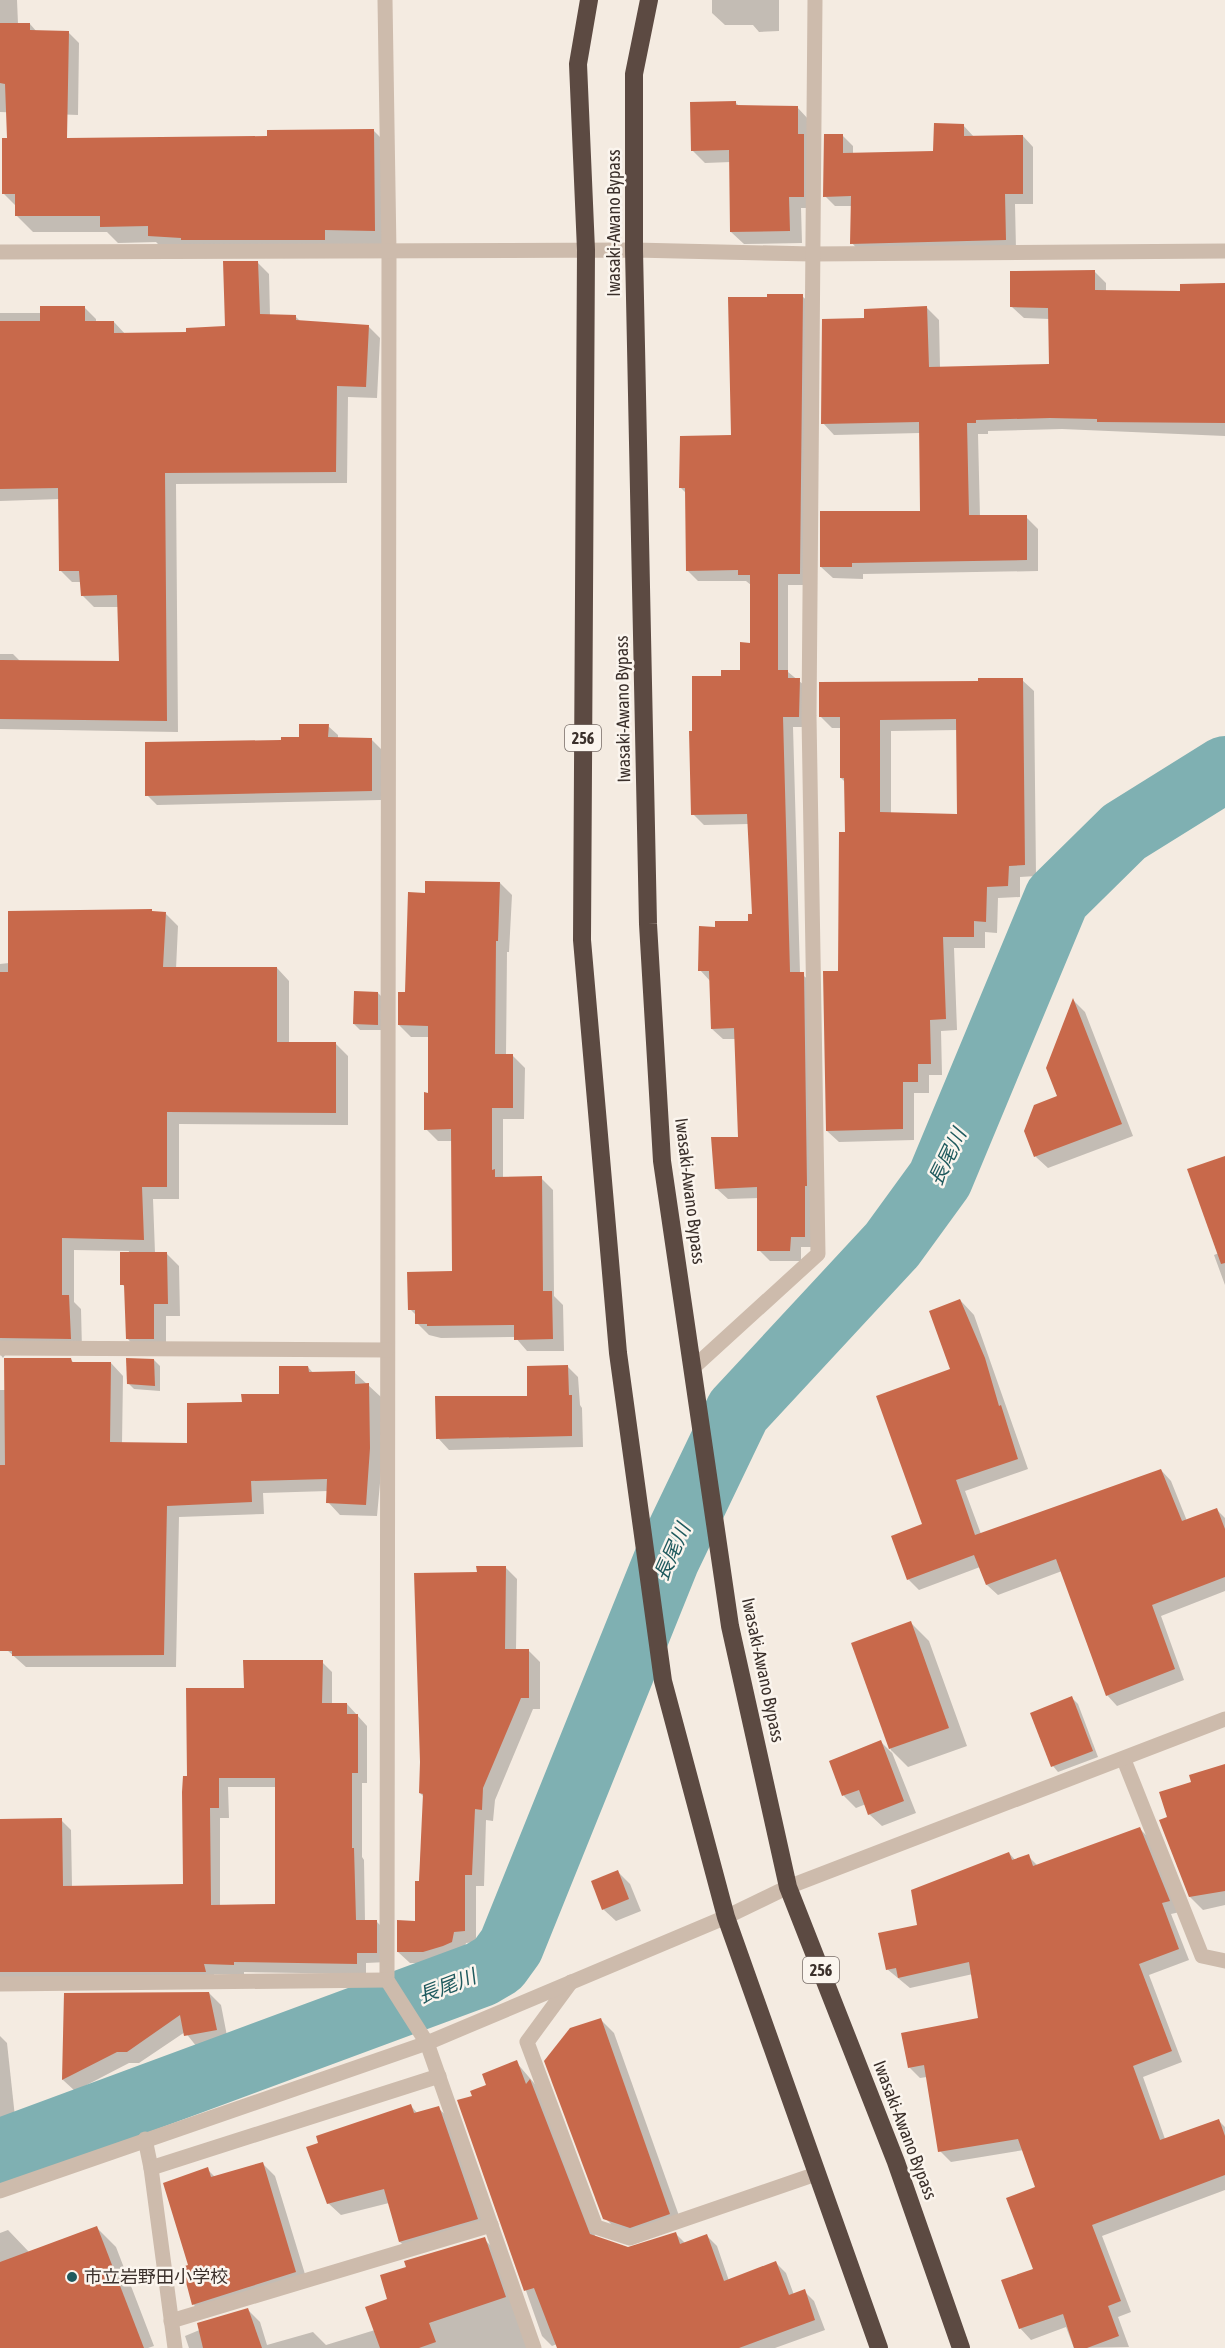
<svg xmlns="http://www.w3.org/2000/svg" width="1225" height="2348" font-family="'Asap Condensed','Noto Sans JP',sans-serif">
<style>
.shadow{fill:#0003;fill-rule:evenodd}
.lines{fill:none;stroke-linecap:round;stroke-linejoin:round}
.river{stroke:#7fb0b2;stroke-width:66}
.building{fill:#c8694b;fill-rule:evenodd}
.street{stroke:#cdbbac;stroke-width:15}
.highway{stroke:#5c4a42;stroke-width:18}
.poi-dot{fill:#1f5a5e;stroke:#fbf5ee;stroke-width:2}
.labels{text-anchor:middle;stroke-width:5;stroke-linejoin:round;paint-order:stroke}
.shield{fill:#fbf5ee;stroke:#756b66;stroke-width:1.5}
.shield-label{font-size:16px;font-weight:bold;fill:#3b302b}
.street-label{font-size:18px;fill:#3b302b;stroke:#fbf5ee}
.poi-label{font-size:18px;fill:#3b302b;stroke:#fbf5ee;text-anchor:start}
.water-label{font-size:20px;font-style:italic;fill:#1f5a5e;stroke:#fbf5ee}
</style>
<rect width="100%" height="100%" fill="#f4ebe1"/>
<g class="shadow">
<polygon points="0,0 17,0 18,24 30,24 37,32 68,32 79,43 78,115 0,112"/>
<polygon points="712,0 779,0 779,31 759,32 753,25 725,25 712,13"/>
<polygon points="735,102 739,106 797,107 809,120 815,208 801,208 802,243 744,244 731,232 731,162 705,163 692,150"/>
<polygon points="963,125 974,137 1023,136 1033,147 1033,204 1015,204 1016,250 862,254 852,243 852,206 835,206 825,196 843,136 853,146 853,154 935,152"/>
<polygon points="374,131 390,147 391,247 166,252 156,242 118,243 107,232 33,232 16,215 16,206 4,194 269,137"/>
<polygon points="257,262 269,274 270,316 295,316 301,322 368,326 380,338 377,398 348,397 347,483 176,484 178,732 0,729 0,654 13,654 20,661 121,662 120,607 94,607 82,595 81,582 72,582 60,570 60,499 0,501 0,313 42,313 84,307 96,319 96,322 114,322 126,335 187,334 226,327"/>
<polygon points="1094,271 1106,283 1106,292 1181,292 1225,285 1225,436 1062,429 988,431 988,434 978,434 980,517 1026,517 1038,529 1038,571 863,574 863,579 833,578 821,567 921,512 920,433 834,435 823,423 866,319 927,308 939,320 940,368 1051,365 1050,319 1024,318 1012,307"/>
<polygon points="802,296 813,306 811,585 788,585 788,672 810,690 810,727 793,727 800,973 814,984 815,1247 801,1247 801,1261 770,1261 759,1250 759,1198 728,1199 717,1189 740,1138 736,1039 723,1039 712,1029 711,982 700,970 716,928 750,923 754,915 749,824 704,825 693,814 693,732 723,678 741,671 751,644 751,585 746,581 698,581 687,570 687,494 681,488 732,437 729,299"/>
<path d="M1022 680 1034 691 1036 876 1020 877V897L998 898 997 933 985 932V948H954L957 1030 941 1031 942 1075H929V1093H914V1140L839 1142 827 1131 840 973 847 833 845 782 841 778 842 728H832L820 716 980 683ZM958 730V816L891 814V731Z"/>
<polygon points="328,726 338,735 338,739 371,739 381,749 381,800 157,805 147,795"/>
<polygon points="500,883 512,895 509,952 507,952 506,1056 513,1056 525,1068 524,1119 503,1119 503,1178 541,1178 553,1190 554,1296 563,1305 564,1351 527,1351 515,1337 441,1338 429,1335 417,1323 417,1316 410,1309 453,1273 452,1141 438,1141 426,1129 430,1094 430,1037 411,1037 399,1025 426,894"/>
<polygon points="154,913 165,913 178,926 176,969 277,968 289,981 289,1044 336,1044 348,1056 348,1125 179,1124 179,1199 153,1199 155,1253 166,1253 179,1266 180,1316 166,1316 166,1351 139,1351 127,1338 126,1288 122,1284 129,1251 74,1250 74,1302 81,1309 82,1350 7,1352 3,1358 0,1354 0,964 9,963"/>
<polygon points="378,993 384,999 384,1030 360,1030 354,1024"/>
<polygon points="1074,1001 1085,1012 1133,1136 1048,1168 1036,1157 1026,1131 1059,1097"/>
<polygon points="1225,1158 1225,1285 1214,1255 1219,1253"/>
<polygon points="960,1300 974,1315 1028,1469 965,1491 981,1534 1161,1470 1171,1481 1187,1521 1217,1510 1225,1518 1225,1591 1161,1616 1184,1680 1117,1706 1107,1695 1062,1571 998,1595 987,1585 980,1567 919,1590 908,1579 924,1525 952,1370"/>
<polygon points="71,1360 75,1364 111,1363 123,1376 122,1444 189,1445 243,1403 281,1395 308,1367 314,1374 355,1373 381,1397 382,1461 377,1516 340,1515 328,1502 328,1491 263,1493 264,1514 179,1517 176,1667 26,1667 7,1650 0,1580 0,1390 35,1390"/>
<polygon points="154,1360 160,1366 160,1391 134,1389 128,1383"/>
<polygon points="567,1366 578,1377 580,1405 582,1408 583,1447 449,1450 438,1438 529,1397"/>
<polygon points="505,1567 517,1579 516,1650 528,1650 540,1662 540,1709 533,1709 495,1800 493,1821 486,1820 484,1886 476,1886 476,1942 466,1943 463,1953 455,1958 435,1963 410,1963 398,1952 417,1922 424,1797 420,1793 478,1574"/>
<polygon points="911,1623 929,1641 967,1746 908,1767 891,1750 916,1813 882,1826 869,1814 866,1804 856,1808 844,1796 830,1761 881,1742 892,1753 853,1644"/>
<path d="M322 1662 332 1672V1704H347L367 1726V1783H362V1857L364 1860 365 1922H377L387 1932V1962L366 1963V1974L244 1972V1974H214L215 1982 0 1981V1820H61L71 1830 72 1887 185 1886 188 1778 246 1689ZM228 1787H277L276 1906 220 1907V1818H229Z"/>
<polygon points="1072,1698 1078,1704 1098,1757 1058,1772 1053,1766"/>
<polygon points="1225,1766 1225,1905 1203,1910 1190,1897 1169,1818 1193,1783"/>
<polygon points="1140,1829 1151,1840 1180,1912 1171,1914 1189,1960 1149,1975 1182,2062 1143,2077 1165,2139 1218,2120 1225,2127 1225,2190 1102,2236 1131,2312 1118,2317 1129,2347 1074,2348 1066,2327 1031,2340 1020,2328 1035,2270 1037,2187 1024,2150 951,2162 940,2151 927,2077 920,2078 909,2067 980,2019 973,1974 910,1988 887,1969 919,1926 1009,1853 1016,1861 1028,1856 1038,1866"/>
<polygon points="618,1872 630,1884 641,1911 616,1921 603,1909"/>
<polygon points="209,1993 221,2005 228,2041 197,2047 185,2032 139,2063 129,2063 75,2091 63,2080 66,1995"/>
<polygon points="600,2019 614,2033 683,2227 619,2232 605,2218"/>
<polygon points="0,2036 7,2043 15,2117 0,2119"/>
<polygon points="516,2062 540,2090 596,2238 628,2249 676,2234 686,2244 707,2236 717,2246 729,2281 776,2263 786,2273 794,2295 804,2291 814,2301 825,2330 775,2348 576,2348 572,2338 552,2346 542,2336 459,2101 474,2097"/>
<polygon points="411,2106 418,2114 438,2108 451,2120 490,2231 413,2254 400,2242 389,2203 341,2215 328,2203"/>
<polygon points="262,2163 275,2176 308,2284 205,2316 193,2304 190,2266 207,2169 215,2177"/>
<polygon points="96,2227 116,2247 154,2346 148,2348 0,2348 0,2233 8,2230 29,2252"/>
<polygon points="484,2239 496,2251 531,2348 189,2348 185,2336 248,2310 260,2322 267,2345 313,2332 326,2345 375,2330 389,2300"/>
</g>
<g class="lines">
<polyline class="river" points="0,2152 481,1974 498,1964 511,1946 667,1559 738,1411 892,1245 940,1179 1057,898 1124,832 1225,769"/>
</g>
<g class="building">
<polygon points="0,23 30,23 30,30 69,31 67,138 267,136 267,130 374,129 375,231 325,230 325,240 181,240 181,238 148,236 148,226 100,227 100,216 15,216 15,194 2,194 2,138 7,138 5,84 0,83"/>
<polygon points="736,101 736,105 798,106 798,134 804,134 804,197 789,197 790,231 730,232 729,150 691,151 690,102"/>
<polygon points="934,123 964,124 964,136 1023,135 1023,194 1005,194 1006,240 850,244 851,196 823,197 824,134 843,134 843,153 933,151"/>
<polygon points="223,261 258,261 260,314 296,315 296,320 369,325 366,387 337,386 336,472 165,473 167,721 0,719 0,660 119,661 117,595 81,596 79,571 59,571 58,488 0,489 0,321 40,321 40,306 85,306 85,321 114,321 114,333 186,332 186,328 225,326"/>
<polygon points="1095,270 1095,290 1180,291 1180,284 1225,283 1225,423 1097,422 1097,419 1050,418 976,420 976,423 967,423 969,515 1027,515 1027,560 852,563 852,567 820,567 820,511 920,511 919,422 821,424 822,319 864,318 864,309 927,306 929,367 1049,364 1048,308 1010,307 1010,271"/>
<polygon points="767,294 803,294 800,574 778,574 778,670 788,670 788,678 800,678 799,717 783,717 790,972 804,972 807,1186 805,1186 805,1237 791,1237 790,1251 757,1251 757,1187 715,1189 711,1137 738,1137 734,1028 711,1029 709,971 698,971 699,926 715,927 715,921 748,921 748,914 752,914 747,814 691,815 689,731 692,731 692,676 721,676 721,670 740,670 740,642 750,643 750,575 738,575 738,570 686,571 685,488 679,488 680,436 731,435 728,297 767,297"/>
<path d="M978 678H1023L1025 865 1009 866 1008 886 987 887 986 922 974 921V937H943L946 1019 930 1020 931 1064H918V1082H903V1129L826 1131 823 971H838L839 832H845L844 778H840V717H819V682L978 681ZM956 719 957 814 880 812V720Z"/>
<polygon points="299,724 329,724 328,737 372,738 372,791 145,796 145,742 281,740 281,737 299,737"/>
<polygon points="425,881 500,882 498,941 496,941 495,1054 513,1054 513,1108 492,1108 492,1170 495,1169 495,1177 542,1176 543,1291 552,1291 553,1339 514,1340 514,1325 427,1326 427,1324 415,1324 415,1310 408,1310 407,1272 452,1271 451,1129 424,1130 424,1092 428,1093 428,1026 398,1025 398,992 405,992 408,892 425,893"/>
<polygon points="152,909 152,911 166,912 163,967 277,967 277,1042 336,1042 336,1113 167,1112 167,1187 142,1187 144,1240 62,1238 62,1295 69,1295 71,1339 0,1338 0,972 8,972 8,911"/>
<polygon points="354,991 378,992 378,1025 353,1024"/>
<polygon points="1073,998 1122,1124 1034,1157 1024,1131 1034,1105 1057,1096 1046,1068"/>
<polygon points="1225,1156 1225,1263 1221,1264 1187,1169"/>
<polygon points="120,1252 167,1252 168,1304 154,1304 154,1339 126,1339 124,1285 120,1285"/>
<polygon points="960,1299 985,1358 999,1406 1001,1405 1018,1459 956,1480 975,1535 1161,1469 1182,1521 1217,1508 1225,1529 1225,1577 1152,1605 1175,1669 1106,1696 1056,1559 986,1585 974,1555 907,1580 891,1536 922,1524 876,1396 950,1369 929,1311"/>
<polygon points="4,1358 71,1358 72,1362 111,1362 110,1442 187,1443 187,1403 242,1402 241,1394 279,1394 279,1366 308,1366 309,1372 355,1371 355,1384 369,1383 370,1448 366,1505 326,1503 327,1479 251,1481 252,1502 167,1506 164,1655 12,1656 12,1651 0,1651 0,1465 5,1465"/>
<polygon points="126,1358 154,1359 155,1386 127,1384"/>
<polygon points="568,1365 569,1395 572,1395 572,1436 436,1439 435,1396 527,1396 527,1366"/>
<polygon points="476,1566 506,1566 505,1649 529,1649 529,1698 521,1698 483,1788 482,1810 475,1809 472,1875 465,1875 465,1931 454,1932 452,1942 443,1946 423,1952 397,1952 397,1920 415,1921 415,1881 419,1881 423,1794 419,1793 420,1762 414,1573 477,1572"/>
<polygon points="911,1621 949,1728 889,1749 851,1643"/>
<path d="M243 1660H323L322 1703H347V1714H358V1773H352V1848H354L356 1920H377V1953H357V1964L234 1962V1965L204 1964 206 1972H0V1819L62 1818 63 1886 183 1884 182 1792 183 1776H187L186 1688H244ZM219 1778H275V1904L211 1905 210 1808H219Z"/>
<polygon points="1072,1696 1093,1751 1051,1767 1030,1713"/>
<polygon points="881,1740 904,1801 868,1815 859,1790 842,1796 829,1761"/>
<polygon points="1225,1764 1225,1891 1189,1897 1159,1820 1167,1817 1159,1792 1191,1782 1189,1775"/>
<polygon points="1140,1827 1170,1901 1162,1903 1179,1949 1139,1964 1172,2051 1133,2066 1160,2140 1219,2119 1225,2136 1225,2175 1092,2225 1121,2301 1108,2306 1119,2336 1087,2348 1074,2348 1063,2314 1019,2329 1001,2280 1033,2269 1006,2198 1035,2187 1018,2139 938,2152 924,2065 908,2068 901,2033 978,2018 969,1962 898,1978 896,1968 886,1970 878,1933 917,1925 911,1890 1009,1852 1012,1860 1029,1854 1033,1866"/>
<polygon points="618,1870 629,1899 602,1910 591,1881"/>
<polygon points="209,1992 217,2030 184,2036 180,2015 127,2052 117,2052 62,2080 64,1993"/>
<polygon points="601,2018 670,2214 630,2228 603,2219 544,2061 570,2028"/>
<polygon points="517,2060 526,2084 530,2079 590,2234 628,2247 676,2232 680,2244 707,2234 724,2281 776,2261 789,2295 805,2289 815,2320 739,2348 557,2348 534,2288 524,2291 457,2100 472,2096 470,2091 486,2085 482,2074"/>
<polygon points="411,2104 414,2113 439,2106 478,2219 399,2242 384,2189 327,2204 306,2147 318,2143 316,2136"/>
<polygon points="263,2162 296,2272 192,2305 182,2267 188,2265 163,2183 208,2167 211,2177"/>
<polygon points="97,2226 144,2348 0,2348 0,2262"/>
<polygon points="485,2237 506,2297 429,2323 436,2342 419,2348 380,2348 365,2307 387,2299 380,2275 406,2267 404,2261"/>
<polygon points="248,2308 262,2348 203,2348 197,2323"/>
</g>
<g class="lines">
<g class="street">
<polyline points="385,0 389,251 387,1980 427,2043 534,2348"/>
<polyline points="0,252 634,250 812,254 1225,251"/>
<polyline points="0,1348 387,1350"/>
<polyline points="694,1367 818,1254 809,716 815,0"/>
<polyline points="1124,1760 1202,1956 1225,1961"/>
<polyline points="571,1982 527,2042 596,2227 630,2238 816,2174"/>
<polyline points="0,1984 387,1980"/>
<polyline points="145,2139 151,2168 175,2348"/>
<polyline points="151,2168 439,2076"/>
<polyline points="0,2191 427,2043 726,1917 788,1887 1225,1719"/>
<polyline points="171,2321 491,2225"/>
</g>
<g class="highway">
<polyline points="589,0 578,64 586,250 582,940 618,1353 663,1681 726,1917 879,2348"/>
<polyline points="649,0 634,74 634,250 648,924 662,1161 730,1626 788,1887 896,2162 961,2348"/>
</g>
</g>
<circle class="poi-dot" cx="72" cy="2277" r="6"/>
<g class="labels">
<g class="shield">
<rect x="565" y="725" width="36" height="26" rx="4.5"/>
<rect x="803" y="1957" width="36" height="26" rx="4.5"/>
</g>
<g class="shield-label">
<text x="583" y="744">256</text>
<text x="821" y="1976">256</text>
</g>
<g class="street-label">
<text transform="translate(614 223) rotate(-90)" y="6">Iwasaki-Awano Bypass</text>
<text transform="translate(623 709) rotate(-91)" y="6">Iwasaki-Awano Bypass</text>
<text transform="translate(690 1191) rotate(83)" y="6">Iwasaki-Awano Bypass</text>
<text transform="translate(763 1670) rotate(78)" y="6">Iwasaki-Awano Bypass</text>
<text transform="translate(905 2130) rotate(69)" y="6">Iwasaki-Awano Bypass</text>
</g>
<g class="poi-label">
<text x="84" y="2283">市立岩野田小学校</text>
</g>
<g class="water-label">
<text transform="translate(947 1157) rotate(-64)" y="7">長尾川</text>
<text transform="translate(672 1552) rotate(-66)" y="7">長尾川</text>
<text transform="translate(447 1986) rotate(-21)" y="7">長尾川</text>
</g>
</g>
</svg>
